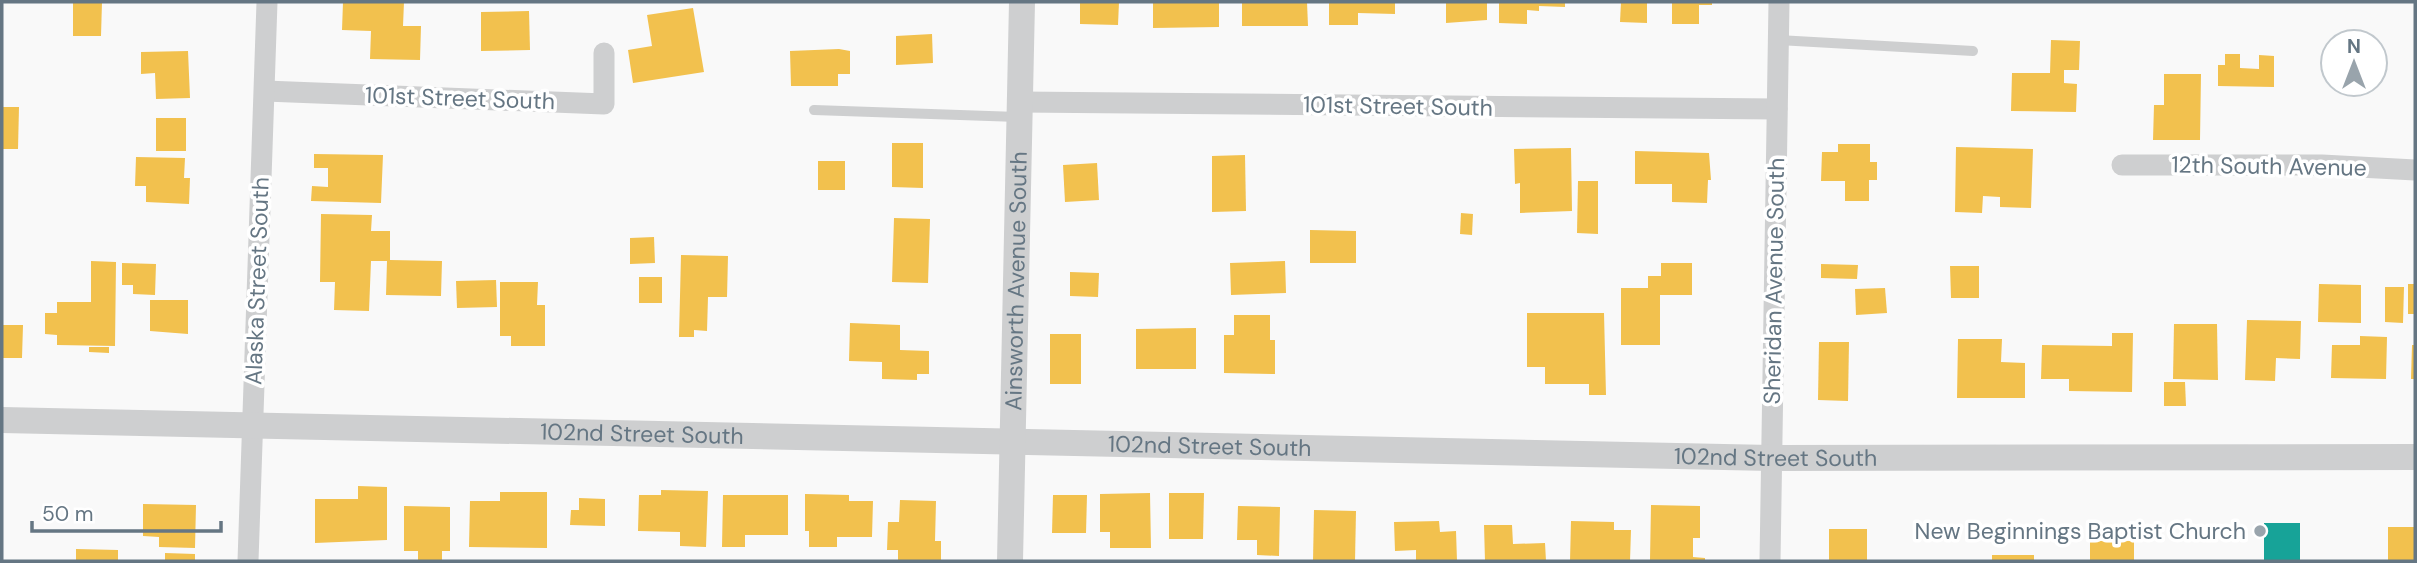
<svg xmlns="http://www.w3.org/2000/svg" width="2417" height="563" font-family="'DM Sans',sans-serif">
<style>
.homes{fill:#f2c14e}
.public{fill:#17a398}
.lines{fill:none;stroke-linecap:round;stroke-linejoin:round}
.service{stroke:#cecfd0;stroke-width:10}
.minor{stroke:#cecfd0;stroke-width:21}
.tertiary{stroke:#cecfd0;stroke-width:26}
.poi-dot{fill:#99a4ac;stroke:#fff;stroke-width:2.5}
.labels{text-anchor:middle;stroke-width:7;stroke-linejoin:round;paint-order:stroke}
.street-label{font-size:23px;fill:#657683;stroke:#fff}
.poi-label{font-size:23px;fill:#657683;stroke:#fff;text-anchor:end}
</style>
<rect width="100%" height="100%" fill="#f9f9f9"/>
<g class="homes">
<polygon points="73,2 102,2 101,36 73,36"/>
<polygon points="343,2 404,2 403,26 421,26 420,60 370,59 371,31 342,30"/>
<polygon points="1080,2 1119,2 1118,25 1080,24"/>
<polygon points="1153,2 1219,2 1219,27 1153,28"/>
<polygon points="1242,2 1307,2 1308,26 1242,26"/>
<polygon points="1329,2 1395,2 1395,14 1358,13 1358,25 1329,25"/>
<polygon points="1446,2 1487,2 1487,20 1446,23"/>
<polygon points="1499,2 1565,2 1565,7 1539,6 1539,11 1527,10 1527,24 1499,23"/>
<polygon points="1621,2 1647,2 1647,23 1620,22"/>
<polygon points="1672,2 1712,2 1712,5 1699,5 1699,24 1672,24"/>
<polygon points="693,8 704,72 633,83 628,50 652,46 647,15"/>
<polygon points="529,11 530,50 481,51 481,12"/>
<polygon points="932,34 933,63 896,65 896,36"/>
<polygon points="2051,40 2080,41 2079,70 2064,70 2064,83 2077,84 2076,112 2011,111 2012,73 2050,73"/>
<polygon points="839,49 850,51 850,74 838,74 838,86 791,86 790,51"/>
<polygon points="188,51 190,98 156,99 155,73 141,74 141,52"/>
<polygon points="2225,54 2240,54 2240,68 2259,69 2259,55 2274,56 2274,87 2218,86 2218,65 2225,65"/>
<polygon points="2164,74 2201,74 2200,140 2153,140 2154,105 2164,105"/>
<polygon points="2,107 19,107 18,149 2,149"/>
<rect x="156" y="118" width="30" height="33"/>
<polygon points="892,143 923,143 923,188 892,187"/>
<polygon points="1838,144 1870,144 1870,162 1877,162 1877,180 1869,180 1869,201 1845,201 1845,181 1821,181 1822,152 1838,152"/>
<polygon points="1956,147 2033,149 2031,208 2000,207 2000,197 1983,196 1982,213 1955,212"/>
<polygon points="1571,148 1572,211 1520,213 1520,183 1515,184 1514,149"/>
<polygon points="1635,151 1709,153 1711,180 1708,180 1707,203 1672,202 1672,184 1635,184"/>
<polygon points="314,154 383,155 381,203 311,201 312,186 328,187 328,168 314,168"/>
<polygon points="1245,155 1246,211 1212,212 1212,156"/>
<polygon points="136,157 185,158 184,178 190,178 189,204 146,202 146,186 135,186"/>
<rect x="818" y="161" width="27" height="29"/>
<polygon points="1097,163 1099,200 1065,202 1063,165"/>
<polygon points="1578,181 1598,181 1598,234 1577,233"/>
<polygon points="1461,213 1473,214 1472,235 1460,234"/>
<polygon points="321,214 372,215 371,231 390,231 390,260 442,261 441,296 386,295 387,261 371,261 369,311 334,310 335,282 320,282"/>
<polygon points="894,218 930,219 928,283 892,282"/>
<polygon points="1310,230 1356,231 1356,263 1310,263"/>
<polygon points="654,237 655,263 630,264 630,238"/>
<polygon points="681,255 728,256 727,297 708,297 707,331 694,330 694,337 679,337"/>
<polygon points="91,261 116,262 115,346 57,345 57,335 45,334 45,313 57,313 57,302 91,302"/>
<polygon points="1285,261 1286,293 1231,295 1230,263"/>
<polygon points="122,263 156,264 155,295 133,294 133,285 122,285"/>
<polygon points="1661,263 1692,263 1692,295 1660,295 1660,345 1621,345 1621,288 1648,288 1648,276 1661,276"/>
<polygon points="1821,264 1858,265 1857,279 1821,278"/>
<polygon points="1950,266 1979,266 1979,298 1951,298"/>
<polygon points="1070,272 1099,273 1098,297 1070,296"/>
<rect x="639" y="277" width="23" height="26"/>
<polygon points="496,280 497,307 457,308 456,281"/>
<polygon points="500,282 538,282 537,305 545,305 545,346 511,346 511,336 500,336"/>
<polygon points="2319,284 2361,285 2361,323 2318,322"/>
<rect x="2408" y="284" width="7" height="30"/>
<polygon points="2385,287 2404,287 2403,323 2385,322"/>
<polygon points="1885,288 1887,313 1856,315 1855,289"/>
<polygon points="150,300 188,300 188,334 150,331"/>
<polygon points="1527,313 1604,313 1606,395 1589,395 1589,384 1545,384 1545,367 1527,367"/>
<polygon points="1234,315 1270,315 1270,340 1275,340 1275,374 1224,373 1224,335 1234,335"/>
<polygon points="2247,320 2301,321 2300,359 2276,358 2275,381 2245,380"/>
<polygon points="850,323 900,325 900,350 929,351 929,374 917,374 917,380 882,379 882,362 849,361"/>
<polygon points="2174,324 2217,324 2218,380 2173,379"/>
<polygon points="2,325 23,325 22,358 2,358"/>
<polygon points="1196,328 1196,369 1136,369 1136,329"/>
<polygon points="2112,333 2133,333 2132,392 2069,391 2069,379 2041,379 2042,345 2112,346"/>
<rect x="1050" y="334" width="31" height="50"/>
<polygon points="2360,336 2387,337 2386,379 2331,378 2332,345 2360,345"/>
<polygon points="1958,339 2002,339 2001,362 2025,363 2025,398 1957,398"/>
<polygon points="1819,342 1849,342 1848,401 1818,400"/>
<polygon points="2412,345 2415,345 2415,379 2411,379"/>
<polygon points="89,347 109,347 109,353 89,352"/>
<polygon points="2164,382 2185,382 2186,406 2164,406"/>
<polygon points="358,486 387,487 387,540 315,543 315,499 358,499"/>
<polygon points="661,490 708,491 706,547 680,546 680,532 638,531 639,495 661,495"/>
<polygon points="500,492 547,492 547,548 469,547 470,501 500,501"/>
<polygon points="1150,493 1151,548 1110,548 1110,532 1100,532 1100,494"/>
<polygon points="1169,493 1204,493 1203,539 1169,539"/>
<polygon points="805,494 849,495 849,501 873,501 872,537 837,537 837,547 809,547 809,531 805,531"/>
<polygon points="723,495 788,495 788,535 745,535 745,547 722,547"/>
<polygon points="1053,495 1087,495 1086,533 1052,533"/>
<polygon points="579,498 605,499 605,526 570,525 571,510 579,510"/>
<polygon points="900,500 936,501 935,541 941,541 941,561 898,561 898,550 887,550 888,522 899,522"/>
<polygon points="143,504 196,505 195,548 159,547 159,537 143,536"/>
<polygon points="1651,505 1700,506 1700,538 1693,538 1693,557 1705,558 1705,561 1650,560"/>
<polygon points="404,506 450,507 450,551 442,551 442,561 418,561 418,551 404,551"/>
<polygon points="1238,506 1280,507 1279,556 1257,555 1257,540 1237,540"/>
<polygon points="1314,510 1356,511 1355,561 1313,561"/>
<polygon points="1439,521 1440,532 1456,531 1457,561 1416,561 1416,550 1395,551 1394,522"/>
<polygon points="1571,521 1614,522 1614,530 1631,530 1630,561 1570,561"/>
<polygon points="1484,525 1512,525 1513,544 1545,543 1546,561 1485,561"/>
<rect x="2388" y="527" width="27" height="34"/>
<rect x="1829" y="529" width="38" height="32"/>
<rect x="2090" y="541" width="44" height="20"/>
<polygon points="76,549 118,550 118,561 76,561"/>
<polygon points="165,553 195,554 195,561 165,561"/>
<rect x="1992" y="555" width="42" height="6"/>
</g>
<rect class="public" x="2264" y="523" width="36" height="38"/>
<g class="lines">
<g class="service">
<polyline points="1778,40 1973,51"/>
<polyline points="814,110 1020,117"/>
</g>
<g class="minor">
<polyline points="265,91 604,104 604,53"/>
<polyline points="1020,102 1777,109"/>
<polyline points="2122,165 2322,165 2415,170"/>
<polyline points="248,561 267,2"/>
<polyline points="1770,561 1779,2"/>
</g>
<g class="tertiary">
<path id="s1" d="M2 420 1771 458 2415 457"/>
<path id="s2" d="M1010 561 1022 2"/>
</g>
</g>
<circle class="poi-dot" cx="2260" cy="531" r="7"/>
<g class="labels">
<g class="street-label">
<text transform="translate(460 98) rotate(2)" y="8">101st Street South</text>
<text transform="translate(1398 106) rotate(1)" y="8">101st Street South</text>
<text transform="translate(2269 166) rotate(1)" y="8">12th South Avenue</text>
<text transform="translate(257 281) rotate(-88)" y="8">Alaska Street South</text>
<text dy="8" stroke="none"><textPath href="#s2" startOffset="280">Ainsworth Avenue South</textPath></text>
<text transform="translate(1774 281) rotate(-89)" y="8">Sheridan Avenue South</text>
<text dy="8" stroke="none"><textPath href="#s1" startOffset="640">102nd Street South</textPath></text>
<text dy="8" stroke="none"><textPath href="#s1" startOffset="1208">102nd Street South</textPath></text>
<text dy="8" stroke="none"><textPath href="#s1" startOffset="1774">102nd Street South</textPath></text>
</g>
<g class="poi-label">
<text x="2246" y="539">New Beginnings Baptist Church</text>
</g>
</g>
<rect width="2417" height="563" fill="none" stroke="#657683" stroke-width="7"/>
<g transform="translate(2354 63)"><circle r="33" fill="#ffffff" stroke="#c1c8cd" stroke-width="2"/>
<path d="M0-5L12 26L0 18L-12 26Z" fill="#99a4ac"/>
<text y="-10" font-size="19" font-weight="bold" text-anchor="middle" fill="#657683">N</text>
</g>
<path d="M32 521v10h189v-10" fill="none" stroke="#657683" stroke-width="3.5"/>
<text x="42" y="521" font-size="21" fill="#657683" stroke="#ffffff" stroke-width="5" paint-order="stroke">50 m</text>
</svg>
